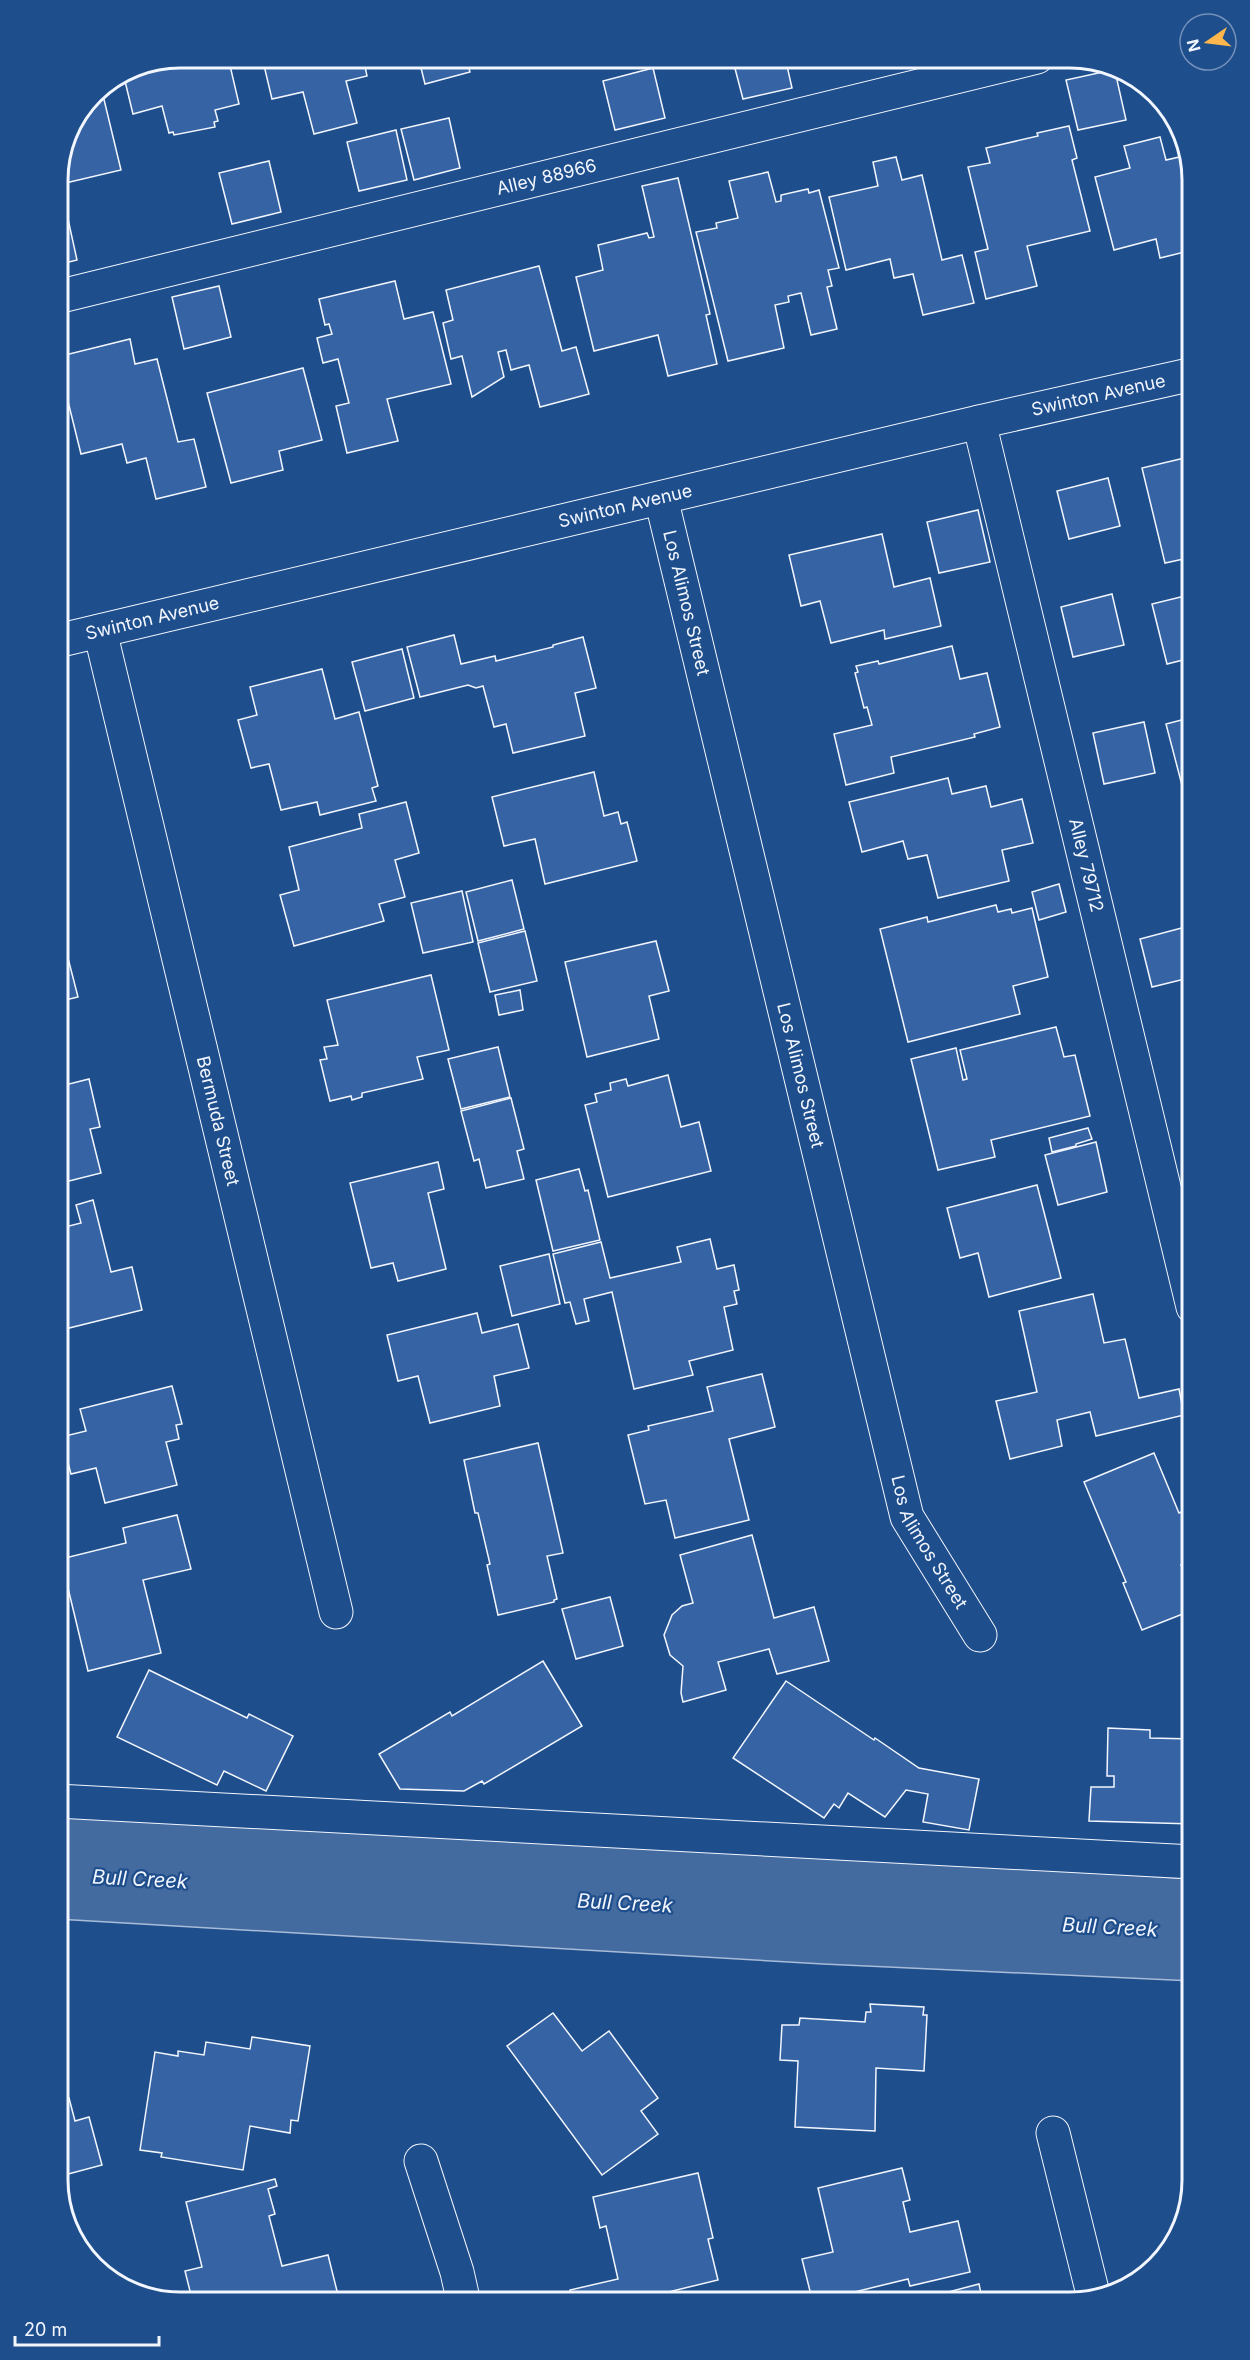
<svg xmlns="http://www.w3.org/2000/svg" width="1250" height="2360" font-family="Inter,sans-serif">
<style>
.water{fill:#446ba0;stroke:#a8bbd7;stroke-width:1.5}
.building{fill:#3563a3;stroke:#f2f6ff;stroke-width:1.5}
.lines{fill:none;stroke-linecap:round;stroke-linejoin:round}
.minor-casing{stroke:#f2f6ff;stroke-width:35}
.minor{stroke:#1f4e8c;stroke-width:33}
.labels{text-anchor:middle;stroke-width:4.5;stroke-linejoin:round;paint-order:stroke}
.street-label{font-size:18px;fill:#f2f6ff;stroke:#1f4e8c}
.water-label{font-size:20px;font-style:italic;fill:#f2f6ff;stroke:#1f4e8c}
.rim{fill:none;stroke:#f2f6ff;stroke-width:3}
</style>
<rect width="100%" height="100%" fill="#1f4e8c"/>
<polygon class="water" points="57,1814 782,1853 1193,1879 1193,1981 823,1964 57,1919"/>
<g class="building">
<polygon points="179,57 228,57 239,104 215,110 218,121 214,122 215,127 174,135 173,132 169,133 162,106 133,114 123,73 133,66"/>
<polygon points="262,57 363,57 367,76 346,81 357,123 314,134 303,92 272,99"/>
<polygon points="399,57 466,57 470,72 425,84 420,64 402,68"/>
<polygon points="570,57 605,57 572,66"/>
<polygon points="732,57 785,57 792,88 743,99"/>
<polygon points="653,68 665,118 615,130 603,81"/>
<polygon points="1112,70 1115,71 1126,120 1078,130 1066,80"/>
<polygon points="101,87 121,170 57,185 57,171 66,132 93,92"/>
<polygon points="449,118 460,168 414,180 401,129"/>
<polygon points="1069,126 1077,158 1072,160 1090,231 1027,246 1037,286 986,299 975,252 988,249 968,167 990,163 986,148 1038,136 1037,133"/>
<polygon points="396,130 407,180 359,191 347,142"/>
<polygon points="1160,137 1166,160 1188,155 1193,179 1193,250 1160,258 1156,239 1114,250 1095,177 1130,168 1124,146"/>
<polygon points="896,157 902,180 922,175 942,260 962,255 974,303 923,315 913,274 894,278 890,259 846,270 829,197 878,186 873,162"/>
<polygon points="269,161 281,212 232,224 219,173"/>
<polygon points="768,172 776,202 781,201 781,195 808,189 809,193 819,190 839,268 828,270 832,286 827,287 837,329 811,335 801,293 788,296 789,302 775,305 784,348 728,361 696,232 717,228 716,223 738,218 729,181"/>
<polygon points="678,178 710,314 706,315 717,364 668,376 658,335 594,351 576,277 603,270 598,245 647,233 649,238 654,237 642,186"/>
<polygon points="66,210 77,260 57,265 57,212"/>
<polygon points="539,266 562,351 576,347 589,394 540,407 529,365 511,370 506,350 498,352 504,377 472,397 462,356 451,359 443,323 453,320 446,290"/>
<polygon points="395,281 404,319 433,312 451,384 387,399 398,441 347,453 336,406 349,403 338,359 323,363 317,338 332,334 329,324 325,325 319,299"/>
<polygon points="219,286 231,337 184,349 172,297"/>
<polygon points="130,339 135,364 157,359 178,442 194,439 206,487 156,499 146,458 127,463 122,444 81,454 57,357"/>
<polygon points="303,368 322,440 279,451 283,470 231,483 207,393"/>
<polygon points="57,443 64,470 57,472"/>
<polygon points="1193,456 1193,557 1165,563 1142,468"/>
<polygon points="1108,478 1120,526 1069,539 1057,491"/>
<polygon points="978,510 990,562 939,573 927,522"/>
<polygon points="882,534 894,587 930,578 941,626 885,639 884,630 831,643 820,601 801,606 789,555"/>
<polygon points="1112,594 1124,645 1073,657 1061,607"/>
<polygon points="1193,594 1193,682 1187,659 1167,664 1152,604"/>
<polygon points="454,635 461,664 495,656 496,661 553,647 553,645 583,637 596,688 575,693 585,736 513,753 506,724 494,727 483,686 476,688 468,685 420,697 407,647"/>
<polygon points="952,646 960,679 987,673 1000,727 974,734 975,737 891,757 894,773 846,785 834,734 872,725 867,707 864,708 855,673 858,672 856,666 878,661 879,664"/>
<polygon points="402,649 414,698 365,711 352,662"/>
<polygon points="322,669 335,719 359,712 378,786 372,788 376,801 320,815 317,802 281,810 269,764 251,768 238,720 257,715 250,687"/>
<polygon points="1193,717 1193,786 1183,789 1166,724"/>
<polygon points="1144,722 1155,773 1104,784 1093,733"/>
<polygon points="594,772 604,816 618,812 621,824 627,822 637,861 545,884 535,839 504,846 492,797"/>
<polygon points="948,778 952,794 986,786 991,807 1022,799 1033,843 1002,850 1009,881 938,898 927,855 908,859 903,841 862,852 849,802"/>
<polygon points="406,802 419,853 395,860 405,897 379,904 384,921 294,946 280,895 299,890 289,847 362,828 359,814"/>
<polygon points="512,880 524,929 478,941 466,892"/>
<polygon points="1059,884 1066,912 1039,920 1032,892"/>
<polygon points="462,891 473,942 423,953 411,903"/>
<polygon points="996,905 998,912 1011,909 1012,913 1032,908 1048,977 1013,986 1020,1014 908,1042 880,929 927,917 928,922"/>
<polygon points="1193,925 1193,977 1152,987 1140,939"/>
<polygon points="525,931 537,981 490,992 478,943"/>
<polygon points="656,941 669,991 649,996 659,1039 587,1057 565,962"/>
<polygon points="57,947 59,947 62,959 68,958 78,997 57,1002"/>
<polygon points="431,975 449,1050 417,1057 423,1079 362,1093 362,1097 352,1100 351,1096 330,1101 320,1060 327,1059 324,1047 338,1045 327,1000"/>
<polygon points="520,990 523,1010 499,1015 495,995"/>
<polygon points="1056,1027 1064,1057 1075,1055 1090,1116 991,1140 995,1157 938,1170 911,1059 956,1048 963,1080 967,1079 960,1050"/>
<polygon points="498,1047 510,1097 461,1109 448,1059"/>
<polygon points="668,1075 681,1127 699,1122 711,1171 608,1197 585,1105 597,1102 595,1094 611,1090 610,1083 626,1079 628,1086"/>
<polygon points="89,1079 100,1127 90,1129 101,1173 57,1184 57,1087"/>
<polygon points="511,1098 524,1149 517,1151 524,1179 486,1188 479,1159 474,1161 461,1111"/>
<polygon points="1088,1128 1092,1139 1076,1144 1076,1146 1052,1152 1049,1138"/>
<polygon points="1096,1142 1107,1192 1058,1205 1045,1155"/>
<polygon points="438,1162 444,1189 428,1193 446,1269 398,1281 393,1263 371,1268 350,1183"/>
<polygon points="579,1169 585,1191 588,1190 600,1240 553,1251 536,1180"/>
<polygon points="1037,1185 1061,1278 989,1297 978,1253 960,1258 947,1208"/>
<polygon points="93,1200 111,1272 132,1267 142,1310 61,1330 57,1312 57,1229 81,1223 76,1205"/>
<polygon points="710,1239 717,1269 734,1265 739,1290 734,1291 737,1304 724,1307 733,1350 689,1361 693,1375 634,1389 612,1292 584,1299 589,1321 576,1324 570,1302 565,1303 553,1254 601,1242 610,1278 681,1262 677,1247"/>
<polygon points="549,1254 560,1304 512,1316 500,1266"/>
<polygon points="1093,1294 1104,1343 1125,1339 1139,1398 1179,1389 1184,1415 1096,1436 1090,1412 1057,1420 1062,1446 1010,1459 996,1401 1037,1392 1019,1311"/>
<polygon points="477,1313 482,1333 518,1324 529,1368 494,1376 500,1406 430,1423 418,1376 398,1381 387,1335"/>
<polygon points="762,1374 775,1427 729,1439 749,1520 675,1538 666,1500 645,1504 628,1435 649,1430 648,1426 713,1411 707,1387"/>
<polygon points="172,1386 182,1424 176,1425 179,1439 166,1442 177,1485 105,1503 96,1468 71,1474 61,1437 86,1431 80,1409"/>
<polygon points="538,1443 563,1553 547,1556 557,1599 554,1600 554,1602 498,1615 487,1565 490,1564 478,1513 475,1513 464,1460"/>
<polygon points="1154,1453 1179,1513 1193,1507 1193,1560 1181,1565 1193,1596 1193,1610 1142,1630 1123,1583 1126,1582 1084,1482"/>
<polygon points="177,1515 191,1569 143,1580 161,1653 88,1671 61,1559 126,1543 123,1528"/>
<polygon points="752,1535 774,1618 814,1607 829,1661 777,1674 769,1649 718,1662 726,1690 683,1702 681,1693 683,1666 670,1655 664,1635 672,1615 682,1606 693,1603 680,1555"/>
<polygon points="610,1597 623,1646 576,1659 562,1609"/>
<polygon points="543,1661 582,1726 484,1784 482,1781 464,1791 400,1789 379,1754 450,1712 452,1716"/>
<polygon points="149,1670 247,1718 249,1714 293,1736 266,1791 224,1771 217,1785 117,1737"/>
<polygon points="786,1681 874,1740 875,1738 919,1768 979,1779 969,1830 923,1822 928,1794 906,1790 885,1817 848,1793 839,1808 834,1804 824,1818 733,1758"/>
<polygon points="1108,1728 1150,1730 1150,1738 1193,1739 1193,1824 1089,1821 1091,1787 1114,1787 1114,1776 1107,1776"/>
<polygon points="870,2004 924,2007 923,2015 927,2015 924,2071 876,2068 875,2131 795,2127 798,2061 780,2060 782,2025 799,2025 800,2018 865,2022 866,2012 871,2012"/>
<polygon points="553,2013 582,2051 609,2031 658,2098 641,2111 658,2134 602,2175 507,2046"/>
<polygon points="252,2037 310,2046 298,2121 291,2120 290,2133 250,2126 243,2170 161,2157 162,2153 140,2150 155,2052 178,2056 178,2051 204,2055 206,2042 250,2049"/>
<polygon points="69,2098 75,2121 89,2117 102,2165 57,2177 57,2101"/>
<polygon points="1193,2159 1193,2181 1192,2185 1186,2161"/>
<polygon points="902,2168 910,2200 903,2202 910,2232 958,2221 970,2272 910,2286 908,2279 846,2294 847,2298 827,2303 813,2303 802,2259 833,2252 818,2188"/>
<polygon points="698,2173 713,2238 708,2239 718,2280 635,2300 635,2303 573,2303 570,2290 618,2279 606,2226 600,2228 593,2197"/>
<polygon points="275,2179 277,2186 268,2189 275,2214 269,2216 282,2266 328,2255 340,2303 193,2303 185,2271 202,2267 186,2202"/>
<polygon points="979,2284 983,2303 925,2303 925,2298"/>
</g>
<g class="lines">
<g class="minor-casing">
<g id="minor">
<path id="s1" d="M57 297 1037 57"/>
<path id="s2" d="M979 422 1193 1307"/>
<path id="s3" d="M661 498 907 1517 980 1635"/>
<path id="s4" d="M100 631 336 1612"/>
<path id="s5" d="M57 641 979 422 1193 374"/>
<polyline points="57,1801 1193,1862"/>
<polyline points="1053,2133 1094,2298"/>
<polyline points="421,2161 457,2272 464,2303"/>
</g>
</g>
<use href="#minor" class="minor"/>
</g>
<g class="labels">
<g class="street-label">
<text dy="6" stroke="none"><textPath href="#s1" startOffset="504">Alley 88966</textPath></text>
<text dy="6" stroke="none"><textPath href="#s5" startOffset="1070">Swinton Avenue</textPath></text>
<text dy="6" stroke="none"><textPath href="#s5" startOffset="584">Swinton Avenue</textPath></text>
<text dy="6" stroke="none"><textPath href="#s3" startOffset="108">Los Alimos Street</textPath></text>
<text dy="6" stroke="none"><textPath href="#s5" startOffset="98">Swinton Avenue</textPath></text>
<text dy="6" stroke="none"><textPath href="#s2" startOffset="456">Alley 79712</textPath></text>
<text dy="6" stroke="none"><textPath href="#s3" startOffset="594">Los Alimos Street</textPath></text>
<text dy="6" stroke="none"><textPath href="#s4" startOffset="504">Bermuda Street</textPath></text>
<text dy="6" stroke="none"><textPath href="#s3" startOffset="1080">Los Alimos Street</textPath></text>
</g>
<g class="water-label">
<text transform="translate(140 1879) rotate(3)" y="7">Bull Creek</text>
<text transform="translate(625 1903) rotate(3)" y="7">Bull Creek</text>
<text transform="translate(1110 1927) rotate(3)" y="7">Bull Creek</text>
</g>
</g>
<path d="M0 0H1250V2360H0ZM180 68H1070A112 112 0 0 1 1182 180V2180A112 112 0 0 1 1070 2292H180A112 112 0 0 1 68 2180V180A112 112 0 0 1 180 68Z" fill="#1f4e8c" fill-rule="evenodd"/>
<path class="rim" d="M180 68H1070A112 112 0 0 1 1182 180V2180A112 112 0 0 1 1070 2292H180A112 112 0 0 1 68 2180V180A112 112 0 0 1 180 68Z"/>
<g transform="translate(1208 42) rotate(256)"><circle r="28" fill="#1f4e8c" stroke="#7391ba" stroke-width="1.5"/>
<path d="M0-4.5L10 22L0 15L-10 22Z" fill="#ffb74d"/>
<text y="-9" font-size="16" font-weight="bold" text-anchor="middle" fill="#f2f6ff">N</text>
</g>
<path d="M15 2336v9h144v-9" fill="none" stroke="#f2f6ff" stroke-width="3"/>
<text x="24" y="2336" font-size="18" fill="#f2f6ff" stroke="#1f4e8c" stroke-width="4.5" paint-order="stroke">20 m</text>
</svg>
